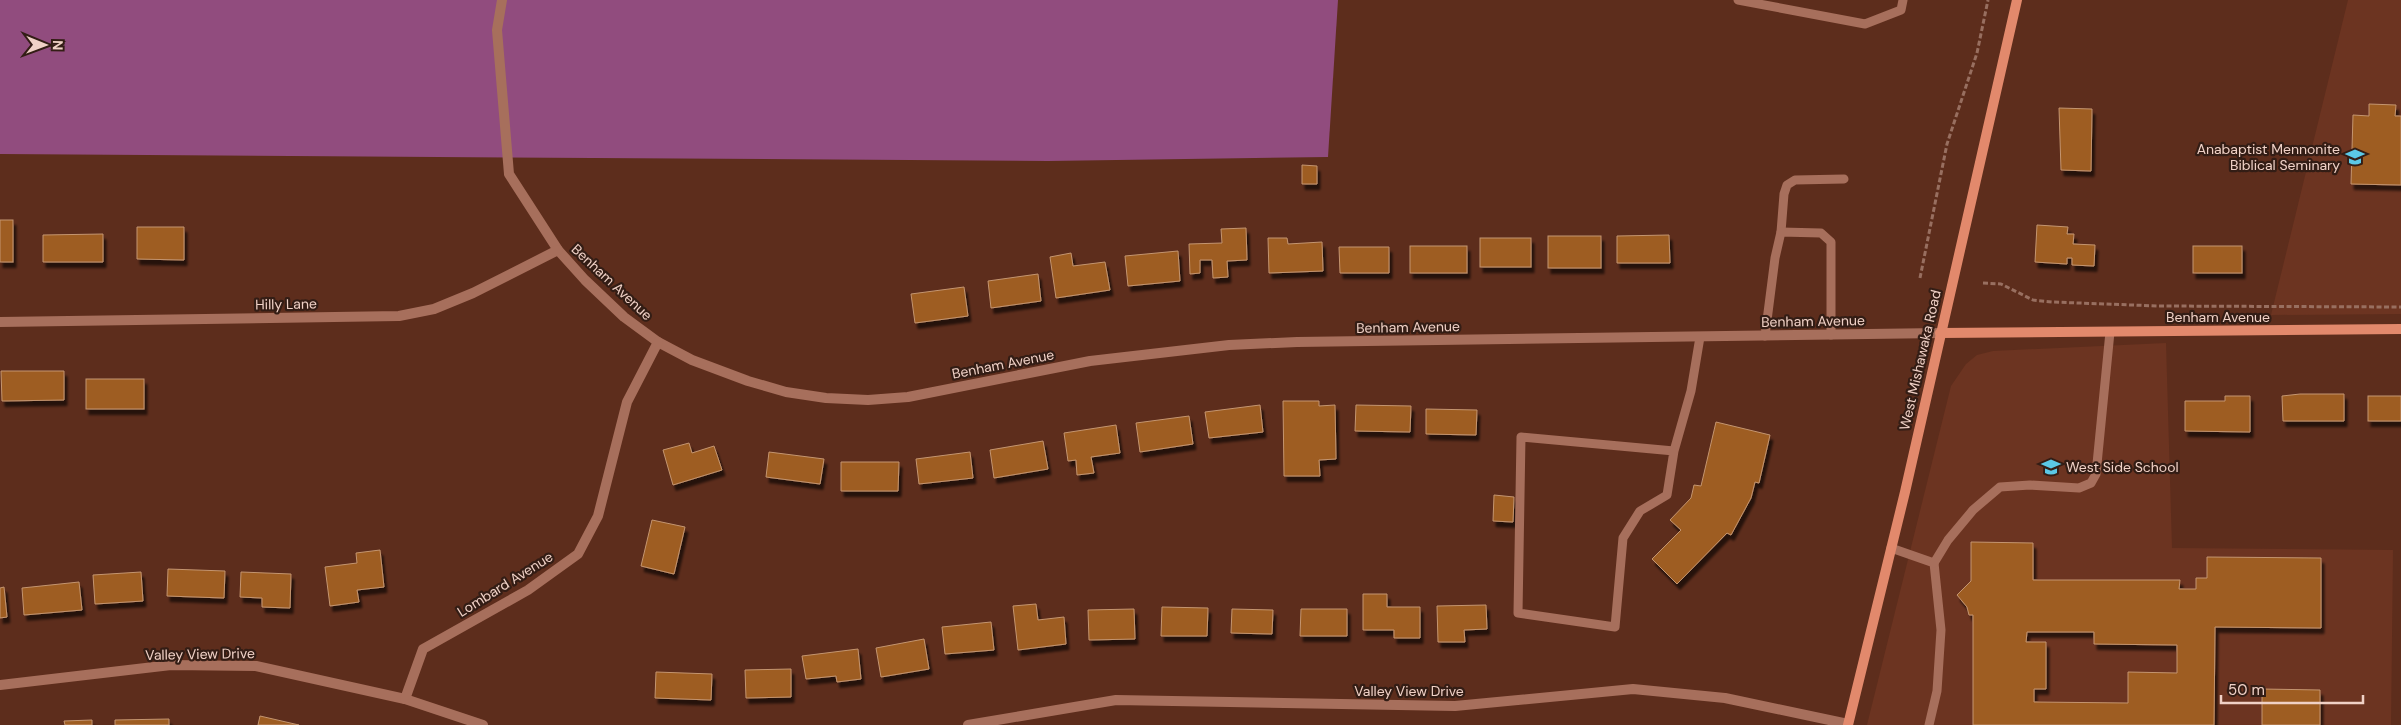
<svg xmlns="http://www.w3.org/2000/svg" width="2401" height="725" font-family="'DM Sans',sans-serif">
<style>
.built{fill:#6c3421}
.forest{fill:#914c7e}
.building{fill:#9e5d20;stroke:#c49570;fill-rule:evenodd;filter:url(#shadow)}
.lines{fill:none;stroke-linecap:round;stroke-linejoin:round}
.path{stroke:#986f60;stroke-width:3;stroke-dasharray:5 2.5;stroke-linecap:butt}
.service{stroke:#a76f5c;stroke-width:9}
.minor{stroke:#a76f5c;stroke-width:10}
.secondary{stroke:#e2896c;stroke-width:10}
.labels{text-anchor:middle;stroke-width:4.5;stroke-linejoin:round;paint-order:stroke}
.poi-label{font-size:14px;fill:#f0d1c6;stroke:#331d15;text-anchor:end}
.street-label{font-size:14px;fill:#f0d1c6;stroke:#331d15}
</style>
<defs>
<filter id="shadow"><feDropShadow dx="3" dy="5.5" stdDeviation="1" flood-color="#0009"/></filter>
</defs>
<rect width="100%" height="100%" fill="#5d2d1c"/>
<g class="built">
<polygon points="2348,0 2401,0 2401,314 2271,315"/>
<polygon points="2166,343 2172,548 2393,550 2391,725 1867,725 1951,386 1966,364 1977,355 1993,351"/>
</g>
<polygon class="forest" points="0,0 1338,0 1328,157 1048,161 0,154"/>
<g class="building">
<polygon points="2369,104 2396,105 2395,116 2401,116 2401,185 2351,184 2353,115 2369,116"/>
<polygon points="2059,108 2092,109 2091,171 2061,170"/>
<polygon points="1302,165 1317,166 1317,184 1302,184"/>
<rect x="0" y="220" width="13" height="42"/>
<polygon points="2037,225 2068,227 2067,234 2074,234 2073,244 2095,245 2094,266 2072,265 2072,258 2067,258 2067,264 2035,262"/>
<polygon points="137,227 184,227 184,260 137,259"/>
<polygon points="1246,228 1247,260 1227,261 1228,277 1213,278 1212,260 1200,260 1200,273 1190,274 1189,244 1222,243 1221,229"/>
<polygon points="103,234 103,262 43,262 43,235"/>
<polygon points="1669,235 1670,263 1617,263 1617,236"/>
<rect x="1548" y="236" width="53" height="32"/>
<polygon points="1268,238 1287,238 1288,244 1322,242 1323,271 1269,273"/>
<rect x="1480" y="238" width="51" height="29"/>
<rect x="1410" y="246" width="57" height="27"/>
<rect x="2193" y="246" width="49" height="27"/>
<polygon points="1339,247 1389,247 1389,273 1340,273"/>
<polygon points="1178,251 1180,281 1128,286 1125,256"/>
<polygon points="1071,253 1073,266 1105,262 1110,290 1056,298 1050,257"/>
<polygon points="1038,274 1041,301 991,308 988,281"/>
<polygon points="964,287 968,316 915,323 911,294"/>
<polygon points="1,371 64,371 64,400 2,401"/>
<rect x="86" y="379" width="58" height="30"/>
<polygon points="2300,394 2344,394 2344,421 2283,421 2282,396"/>
<polygon points="2225,396 2250,396 2250,432 2185,431 2185,401 2225,401"/>
<rect x="2368" y="396" width="33" height="25"/>
<polygon points="1283,401 1319,401 1319,406 1335,405 1336,459 1319,460 1320,476 1284,476"/>
<polygon points="1260,405 1263,432 1209,438 1205,412"/>
<polygon points="1356,405 1411,406 1410,432 1355,431"/>
<polygon points="1426,409 1477,410 1476,435 1426,434"/>
<polygon points="1189,416 1193,444 1140,452 1136,423"/>
<polygon points="1716,422 1770,435 1759,483 1755,482 1751,498 1731,535 1727,533 1677,584 1652,559 1681,530 1670,520 1691,498 1694,485 1701,486"/>
<polygon points="1116,425 1120,453 1091,457 1094,473 1077,475 1076,460 1068,461 1064,433"/>
<polygon points="1043,441 1048,469 994,478 990,450"/>
<polygon points="689,443 692,453 714,446 722,470 673,485 663,450"/>
<polygon points="769,452 824,459 820,484 766,477"/>
<polygon points="970,452 973,478 919,484 916,459"/>
<polygon points="841,462 899,462 898,491 841,491"/>
<polygon points="1494,495 1514,497 1513,522 1493,521"/>
<polygon points="652,520 685,527 674,574 641,566"/>
<path d="M1971 542 2033 543V580H2180L2179 589H2196V578H2207V557L2321 558V628L2215 627 2214 725H1973V615H1969L1967 607 1957 595 1971 581ZM2027 632H2094V644L2177 645V673L2128 672V703L2034 702V689H2046V642H2026Z"/>
<polygon points="380,550 384,587 357,590 359,602 330,606 325,567 357,563 356,553"/>
<polygon points="168,569 225,571 224,598 167,596"/>
<polygon points="141,572 143,601 95,604 93,575"/>
<polygon points="241,572 291,574 290,608 262,607 262,598 240,597"/>
<polygon points="79,582 82,610 24,615 22,588"/>
<polygon points="4,587 7,617 0,618 0,588"/>
<polygon points="1363,594 1387,594 1387,607 1420,607 1420,638 1394,638 1394,630 1363,630"/>
<polygon points="1036,604 1038,620 1064,617 1066,644 1018,650 1013,606"/>
<polygon points="1486,605 1487,629 1464,630 1465,642 1438,642 1437,606"/>
<polygon points="1162,607 1208,608 1207,636 1161,636"/>
<polygon points="1134,609 1135,639 1089,640 1088,610"/>
<polygon points="1232,609 1273,610 1272,634 1231,633"/>
<polygon points="1301,609 1347,609 1347,636 1300,636"/>
<polygon points="991,622 994,650 945,654 942,627"/>
<polygon points="924,639 929,669 881,677 876,648"/>
<polygon points="858,649 861,679 837,682 836,676 806,679 802,656"/>
<polygon points="791,669 791,697 746,698 745,670"/>
<polygon points="656,672 712,674 711,700 655,698"/>
<polygon points="2262,689 2320,690 2320,725 2262,725"/>
<polygon points="260,716 299,725 258,725"/>
<polygon points="169,719 169,725 115,725 115,720"/>
<polygon points="92,720 92,725 65,725 64,721"/>
</g>
<g class="lines">
<g class="path">
<polyline points="1920,278 1947,144 1977,53 1988,0"/>
<polyline points="1983,283 2001,284 2033,300 2052,302 2159,306 2401,307"/>
</g>
<g class="service">
<polyline points="1738,0 1865,24 1901,10 1903,0"/>
<polyline points="1781,232 1784,194 1787,185 1795,180 1844,179"/>
<polyline points="1765,336 1775,258 1781,232 1821,233 1831,242 1831,335"/>
<polyline points="1674,451 1521,437 1518,613 1615,627 1623,538 1640,511 1667,495 1674,451 1691,391 1700,337"/>
<polyline points="1891,548 1934,563 1941,630 1937,691 1929,725"/>
<polyline points="1934,563 1948,540 1973,510 2000,487 2030,485 2079,488 2091,483 2096,474 2110,332"/>
</g>
<g class="minor">
<polyline points="502,0 497,30 509,174 558,250 585,280 624,317 658,342 692,360 748,381 786,392 826,398 868,400 908,397 1090,361 1229,345 1297,342 1940,333"/>
<polyline points="0,322 399,316 434,309 473,293 558,250"/>
<polyline points="0,685 171,665 256,666 405,699 483,725"/>
<polyline points="405,699 423,649 528,590 578,554 598,516 627,402 658,342"/>
<polyline points="968,725 1116,700 1455,706 1633,689 1725,698 1848,724"/>
</g>
<g class="secondary">
<polyline points="1940,333 2401,329"/>
<polyline points="1848,725 1905,492 2017,0"/>
</g>
</g>
<defs>
<g id="university-bare" transform="scale(1.5)"><path d="M0-5L7-2L0 1L-7-2ZM-4 1L0 2.5L4 1V4Q0 6-4 4Z" fill="#5bc8e6" stroke="#331d15" stroke-width="2.5" paint-order="stroke"/></g>
<g id="school-bare" transform="scale(1.5)"><path d="M0-5L7-2L0 1L-7-2ZM-4 1L0 2.5L4 1V4Q0 6-4 4Z" fill="#5bc8e6" stroke="#331d15" stroke-width="2.5" paint-order="stroke"/></g>
</defs>
<g fill-rule="evenodd">
<use href="#university-bare" x="2355" y="157"/>
<use href="#school-bare" x="2051" y="467"/>
</g>
<g class="labels">
<g class="poi-label">
<text x="2340" y="154">Anabaptist Mennonite<tspan x="2340" dy="16">Biblical Seminary</tspan></text>
<text x="2066" y="472" text-anchor="start">West Side School</text>
</g>
<g class="street-label">
<text transform="translate(612 282) rotate(43)" y="5">Benham Avenue</text>
<text transform="translate(286 304) rotate(-1)" y="5">Hilly Lane</text>
<text x="2218" y="322">Benham Avenue</text>
<text transform="translate(1813 321) rotate(-1)" y="5">Benham Avenue</text>
<text transform="translate(1408 327) rotate(-1)" y="5">Benham Avenue</text>
<text transform="translate(1920 360) rotate(-77)" y="5">West Mishawaka Road</text>
<text transform="translate(1003 364) rotate(-11)" y="5">Benham Avenue</text>
<text transform="translate(505 584) rotate(-32)" y="5">Lombard Avenue</text>
<text transform="translate(200 654) rotate(-1)" y="5">Valley View Drive</text>
<text x="1409" y="696">Valley View Drive</text>
</g>
</g>
<g transform="translate(45 45) rotate(91)" stroke="#331d15" stroke-width="4" paint-order="stroke">
<path d="M0-4L9 19L0 12L-9 19Z" fill="#f0d1c6"/>
<text y="-8" font-size="14" font-weight="bold" text-anchor="middle" fill="#f0d1c6">N</text>
</g>
<path d="M2221 695v8h142v-8" fill="none" stroke="#f0d1c6" stroke-width="2.5"/>
<text x="2228" y="695" font-size="15" fill="#f0d1c6" stroke="#331d15" stroke-width="4" paint-order="stroke">50 m</text>
</svg>
